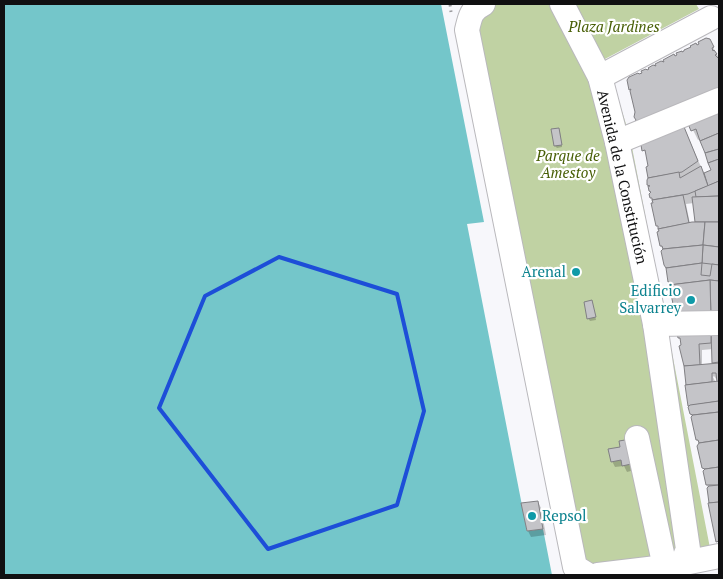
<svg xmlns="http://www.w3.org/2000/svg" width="723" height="579" font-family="'PT Serif',serif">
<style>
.green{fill:#c0d2a3}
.water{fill:#74c6ca}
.shadow{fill:#0003;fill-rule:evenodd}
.building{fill:#c4c4c8;stroke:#807f83}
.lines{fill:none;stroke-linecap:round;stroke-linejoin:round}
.minor-casing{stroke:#b9b8bc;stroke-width:26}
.path{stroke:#9a9a9d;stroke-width:3;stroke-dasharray:2.5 4;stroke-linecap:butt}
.minor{stroke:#fff;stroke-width:24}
.marked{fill:none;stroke:#1d4ed8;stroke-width:4;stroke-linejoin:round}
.culture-dot{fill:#0f9aa8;stroke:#fff;stroke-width:2}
.labels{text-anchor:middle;stroke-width:4.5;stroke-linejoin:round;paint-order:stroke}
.park-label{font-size:15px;font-style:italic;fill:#485f06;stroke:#fff}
.street-label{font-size:15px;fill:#101011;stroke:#fff}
.culture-label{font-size:15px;fill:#0d838f;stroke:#fff;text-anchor:end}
</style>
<rect width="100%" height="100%" fill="#f7f7fb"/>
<polygon class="green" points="463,4 696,4 699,9 603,60 611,76 630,137 710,548 584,569 474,30"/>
<polygon class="water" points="4,4 441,4 484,222 467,224 527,531 543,529 552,575 4,575"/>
<g class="shadow">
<path d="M709 40 719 58V383L714 376 713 377 716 383H719V545L717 541 700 444 697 440 691 414 682 342 679 338 671 286 669 282 663 250 661 246 655 204 650 191 648 158 644 150 632 93 630 89 639 76 666 64ZM690 124 698 140 701 139 712 171 705 174 701 167 683 125ZM694 203 697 223 690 224 686 204ZM713 349 715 365 702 366V350Z"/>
<polygon points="560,132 562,147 557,148 555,146"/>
<polygon points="592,302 596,320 590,321 588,318"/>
<polygon points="621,448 638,469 627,472 624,466 615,467 612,461"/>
<polygon points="538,502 541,508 546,535 531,537 528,531"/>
</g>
<g class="building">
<polygon points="706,38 710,39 714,47 712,48 713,51 714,50 717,54 715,55 719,59 719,95 636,126 635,121 636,120 634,117 635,112 630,91 631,89 629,90 627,80 629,77 638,73 639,74 642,73 641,71 646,69 647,70 649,69 648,68 653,65 656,66 655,64 661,61 664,62 663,60 674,54 675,56 677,55 676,53 682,51 682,52 684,51 684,50 691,47 690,46 696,43 697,45 699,44 698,42"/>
<polygon points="719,106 719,133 700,141 696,129 691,131 686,119"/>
<polygon points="682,122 698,161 682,172 648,178 646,167 648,166 645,150 642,151 640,139"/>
<polygon points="559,128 562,145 554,146 551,129"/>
<polygon points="719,133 719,149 705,153 700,141"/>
<polygon points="719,149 719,159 708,163 705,153"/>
<polygon points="719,159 719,181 708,186 704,173 711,170 708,163"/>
<polygon points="701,166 708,186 688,194 652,200 652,198 650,198 649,194 651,192 649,191 648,186 650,186 647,185 647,180 648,178 679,172 680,178"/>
<polygon points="719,181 719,196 696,197 695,191"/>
<polygon points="683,195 689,223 658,229 658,226 656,226 651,203 653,203 652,200"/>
<polygon points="719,196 719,222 695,222 692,197"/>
<polygon points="692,222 705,222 703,245 663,249 662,246 660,246 657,232 659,231 658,229"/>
<polygon points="705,222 719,222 719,247 703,245"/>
<polygon points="703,245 719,247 719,265 702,263"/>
<polygon points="703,245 702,263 666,268 664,265 661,251 663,249"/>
<polygon points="702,263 701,275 710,276 712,264 719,265 719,281 710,280 670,285 669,282 668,282 666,268"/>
<polygon points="710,280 719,281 719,318 711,318"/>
<polygon points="710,280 711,318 675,313 669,285"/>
<polygon points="592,300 596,317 587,319 584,302"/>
<polygon points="719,328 719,362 712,363 711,330"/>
<polygon points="711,330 711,343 699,344 700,365 684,366 679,346 681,345 680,338 678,338 677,333"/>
<polygon points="719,363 719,381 717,382 716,373 712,373 712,382 686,385 684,366"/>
<polygon points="719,381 719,401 688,406 685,385"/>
<polygon points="719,401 719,412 693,415 690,414 688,407 690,405"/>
<polygon points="719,412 719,440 699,443 698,440 696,440 691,417 693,415"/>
<polygon points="631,439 636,463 622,466 621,460 611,462 608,449 620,447 619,441"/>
<polygon points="719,440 719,467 705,469 702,468 697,446 699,443"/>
<polygon points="719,467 719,485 706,485 703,471 705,469"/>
<polygon points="719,485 719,502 709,503 707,488 709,486"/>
<polygon points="538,501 543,529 527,531 521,503"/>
<polygon points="719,502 719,541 716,542 708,503"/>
</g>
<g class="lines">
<g class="minor-casing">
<g id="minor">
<path d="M483 4C471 10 470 17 467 30L575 567 588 575"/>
<polyline points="562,4 600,77 617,142 655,324 688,549 682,564"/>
<polyline points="600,77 711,18"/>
<polyline points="617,142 719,100"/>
<polyline points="655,324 719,323"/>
<polyline points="637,438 665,567 719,556"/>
<polyline points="598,575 665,567"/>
</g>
</g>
<polyline class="path" points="450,4 451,12"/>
<use href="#minor" class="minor"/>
</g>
<path class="marked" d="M279 257 397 294 424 411 397 505 268 549 159 408 205 296Z"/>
<g class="culture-dot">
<circle cx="576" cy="272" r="5"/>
<circle cx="691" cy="300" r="5"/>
<circle cx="532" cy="516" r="5"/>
</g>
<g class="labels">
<g class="park-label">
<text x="614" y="32">Plaza Jardines</text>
<text x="568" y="161">Parque de<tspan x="568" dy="17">Amestoy</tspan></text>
</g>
<g class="street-label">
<text transform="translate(622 177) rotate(77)" y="5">Avenida de la Constitución</text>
</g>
<g class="culture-label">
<text x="566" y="277">Arenal</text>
<text x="681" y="296">Edificio<tspan x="681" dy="17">Salvarrey</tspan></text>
<text x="542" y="521" text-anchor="start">Repsol</text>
</g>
</g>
<rect width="723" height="579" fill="none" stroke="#101011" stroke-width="10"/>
</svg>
